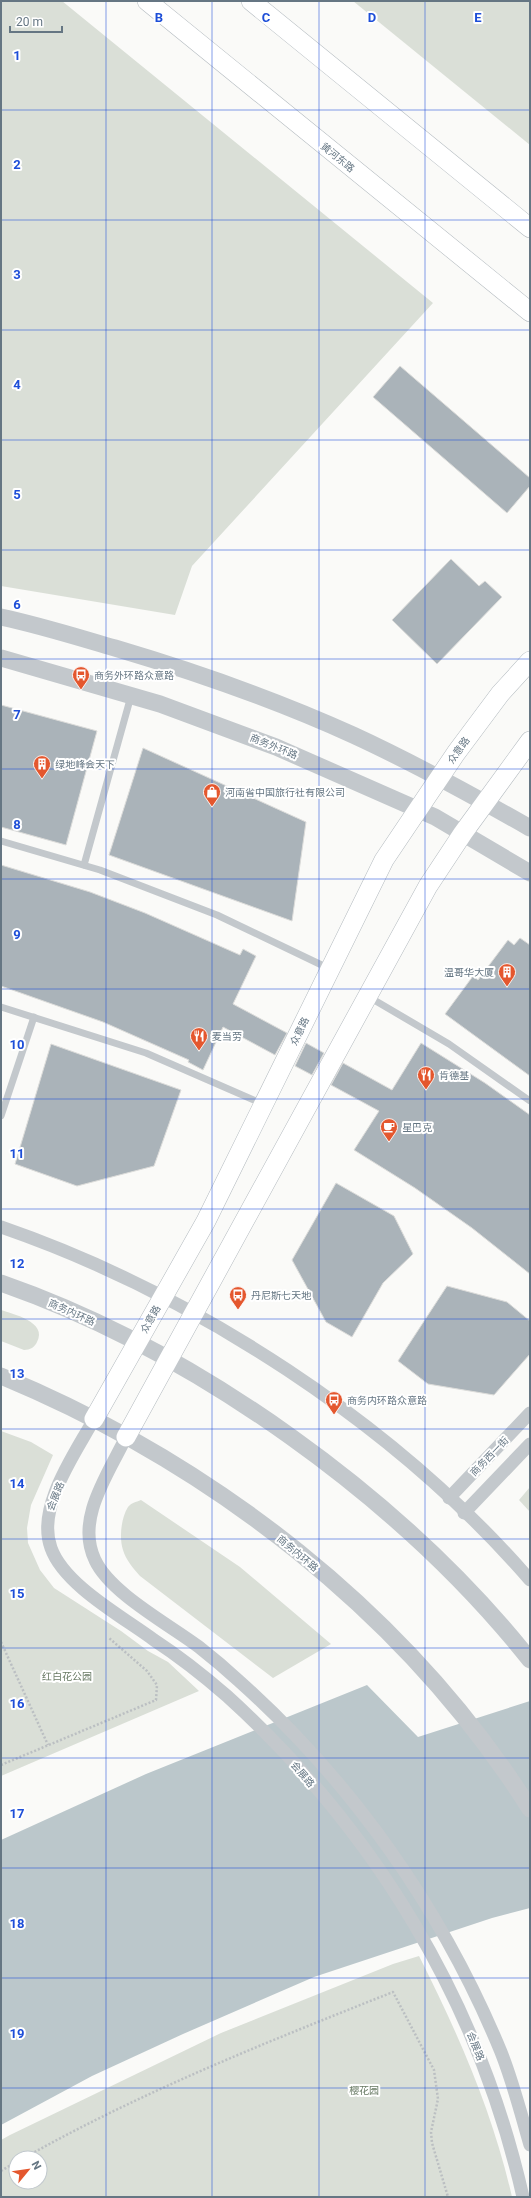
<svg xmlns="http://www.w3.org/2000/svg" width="531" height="2198" font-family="Roboto,'Noto Sans SC',sans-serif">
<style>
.green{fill:#dadfd7;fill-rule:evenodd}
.water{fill:#bbc7cb}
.building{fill:#aab3b9;stroke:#dcdcda}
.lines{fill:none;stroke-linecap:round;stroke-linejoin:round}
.secondary-casing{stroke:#b3babf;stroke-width:20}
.path{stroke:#bbbfc2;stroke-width:2.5;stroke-dasharray:2 2;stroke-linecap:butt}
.service{stroke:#c3c8cc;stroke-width:7}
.minor{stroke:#c3c8cc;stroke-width:13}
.tertiary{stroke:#c3c8cc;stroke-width:17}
.secondary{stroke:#fff;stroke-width:19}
.grid{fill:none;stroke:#1d4ed8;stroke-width:1;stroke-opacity:0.55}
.labels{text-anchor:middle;stroke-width:4;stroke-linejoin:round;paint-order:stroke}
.street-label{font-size:10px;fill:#657683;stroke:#fff}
.poi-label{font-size:10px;fill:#657683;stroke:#fff;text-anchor:start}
.park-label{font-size:10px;fill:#687a64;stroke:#fff}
.grid-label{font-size:13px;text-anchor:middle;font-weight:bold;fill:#1d4ed8;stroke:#fff;stroke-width:4;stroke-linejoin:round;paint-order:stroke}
</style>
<rect width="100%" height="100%" fill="#fafaf8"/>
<g class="green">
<polygon points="1,1 62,1 433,303 192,566 175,615 1,586"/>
<polygon points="353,1 530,1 530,145"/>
<path d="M1 1310C13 1314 48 1322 37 1342 35 1347 30 1350 24 1350L1 1341Z"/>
<polygon points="1,1431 31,1442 53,1455 31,1505 27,1528 28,1543 40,1570 54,1588 121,1631 148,1651 168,1662 199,1691 1,1776"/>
<polygon points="530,1487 530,1512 519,1500"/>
<path d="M141 1500 240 1567 331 1644 273 1678 140 1576C133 1568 126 1560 123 1550 119 1538 121 1518 128 1507 131 1503 136 1502 141 1500Z"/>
<path d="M419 1956C458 2033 493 2113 512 2197H1V2140L10 2135 221 2033 393 1964ZM16 2158H40V2182H16Z"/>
</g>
<polygon class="water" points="367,1685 418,1737 530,1701 530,1908 492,1918 314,1977 183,2034 92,2076 1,2125 1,1840 146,1774"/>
<g class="building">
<polygon points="400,366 530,478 530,486 507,513 373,397"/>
<polygon points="451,559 479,586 485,581 502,597 437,664 392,620"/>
<polygon points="1,705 97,731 66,845 1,827"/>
<polygon points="143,748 306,822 292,921 109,855"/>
<polygon points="1,865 90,892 145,913 240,955 243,949 256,956 233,1004 287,1033 275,1055 223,1027 203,1070 188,1062 189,1060 103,1022 1,986"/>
<polygon points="520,938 530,945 530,1076 445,1014 473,976 478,980 508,940 514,945"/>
<polygon points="306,1043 324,1053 312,1075 295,1066"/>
<polygon points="421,1043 485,1083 530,1115 530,1274 472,1228 415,1188 354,1150 379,1111 331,1085 343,1063 392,1090"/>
<polygon points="51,1044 181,1090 154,1166 77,1186 15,1164"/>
<polygon points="336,1183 394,1216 413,1254 383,1283 352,1337 326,1322 292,1260"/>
<polygon points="447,1286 507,1302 530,1321 530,1354 494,1395 428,1384 398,1361"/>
</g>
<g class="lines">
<g class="secondary-casing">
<g id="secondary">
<polyline points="147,1 530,312"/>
<polyline points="251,1 530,228"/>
<polyline points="94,1419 206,1221 384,860 456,753 500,694 530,661"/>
<polyline points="126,1437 428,886 463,833 530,741"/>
</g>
</g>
<g class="path">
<polyline points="1,1642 48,1745"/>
<polyline points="1,1765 156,1700 157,1685 147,1671 109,1638"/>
<path d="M24 2158C141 2092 267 2042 393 1992L434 2070 438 2099 431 2132 432 2143 448 2197"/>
<polyline points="1,2171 16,2162"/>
</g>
<g class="service">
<polyline points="1,841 100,870 217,915 330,969"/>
<polyline points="84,865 131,696"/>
<polyline points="369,997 449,1044 530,1101"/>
<polyline points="1,1007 146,1053 263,1104"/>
<polyline points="1,1116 34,1017"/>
</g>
<g class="minor">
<path d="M1 1227C195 1294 395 1424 530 1580"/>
<path d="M94 1419C75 1454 36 1507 51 1548 64 1585 123 1617 154 1640 180 1657 204 1676 227 1696 375 1830 479 2002 523 2197"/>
<path d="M126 1437C109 1473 75 1519 95 1560 110 1593 170 1625 199 1647 213 1658 226 1669 239 1681 353 1783 443 1911 501 2052 513 2082 521 2114 530 2145"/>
<polyline points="449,1498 530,1413"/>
<polyline points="464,1513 530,1444"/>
</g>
<g class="tertiary">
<path d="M1 617C39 625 77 637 115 648 196 672 276 700 353 735 414 763 472 795 530 828"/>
<polyline points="1,658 160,704 276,747 435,817 530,873"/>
<path d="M1 1283C196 1351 402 1499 530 1660"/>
<path d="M1 1376C213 1464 407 1614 530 1809"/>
</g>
<use href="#secondary" class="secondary"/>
</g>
<path class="grid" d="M106 1V2197M212 1V2197M319 1V2197M425 1V2197M1 110H530M1 220H530M1 330H530M1 440H530M1 550H530M1 659H530M1 769H530M1 879H530M1 989H530M1 1099H530M1 1209H530M1 1319H530M1 1429H530M1 1539H530M1 1648H530M1 1758H530M1 1868H530M1 1978H530M1 2088H530"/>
<defs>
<g id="bus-pin" transform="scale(0.9)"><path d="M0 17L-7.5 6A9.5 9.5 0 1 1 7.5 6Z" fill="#e4572e" stroke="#fff"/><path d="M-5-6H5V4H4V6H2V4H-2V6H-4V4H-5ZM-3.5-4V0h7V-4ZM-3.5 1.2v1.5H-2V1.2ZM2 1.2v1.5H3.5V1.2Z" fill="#fff"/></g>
<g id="building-pin" transform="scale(0.9)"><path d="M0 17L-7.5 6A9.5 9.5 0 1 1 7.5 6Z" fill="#e4572e" stroke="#fff"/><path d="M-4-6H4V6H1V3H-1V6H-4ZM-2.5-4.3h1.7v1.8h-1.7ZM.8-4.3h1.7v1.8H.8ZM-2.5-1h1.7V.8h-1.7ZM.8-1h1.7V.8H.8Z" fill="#fff"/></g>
<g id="shop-pin" transform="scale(0.9)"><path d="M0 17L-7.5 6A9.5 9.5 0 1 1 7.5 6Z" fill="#e4572e" stroke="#fff"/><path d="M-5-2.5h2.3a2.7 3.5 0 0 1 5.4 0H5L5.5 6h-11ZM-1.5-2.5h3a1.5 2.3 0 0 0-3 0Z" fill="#fff"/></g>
<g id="restaurant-pin" transform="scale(0.9)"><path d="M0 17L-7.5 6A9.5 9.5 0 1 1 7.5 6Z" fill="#e4572e" stroke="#fff"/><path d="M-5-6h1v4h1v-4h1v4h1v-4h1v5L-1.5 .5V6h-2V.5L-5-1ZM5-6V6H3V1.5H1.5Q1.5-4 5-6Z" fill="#fff"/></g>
<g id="cafe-pin" transform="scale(0.9)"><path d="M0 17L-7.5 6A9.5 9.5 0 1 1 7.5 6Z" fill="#e4572e" stroke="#fff"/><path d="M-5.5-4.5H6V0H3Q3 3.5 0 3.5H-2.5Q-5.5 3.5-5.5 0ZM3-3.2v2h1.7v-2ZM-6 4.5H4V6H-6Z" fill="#fff"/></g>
</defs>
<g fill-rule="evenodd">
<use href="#bus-pin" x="81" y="675"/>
<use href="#building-pin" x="42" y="764"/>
<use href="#shop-pin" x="212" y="792"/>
<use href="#building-pin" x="507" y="972"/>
<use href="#restaurant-pin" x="199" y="1036"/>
<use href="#restaurant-pin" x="426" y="1075"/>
<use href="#cafe-pin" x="389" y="1127"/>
<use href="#bus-pin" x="238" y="1295"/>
<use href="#bus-pin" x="334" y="1400"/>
</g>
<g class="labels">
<g class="street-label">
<text transform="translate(338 157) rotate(39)" y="4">黄河东路</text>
<text transform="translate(274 746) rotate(22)" y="4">商务外环路</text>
<text transform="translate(458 750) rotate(-54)" y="4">众意路</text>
<text transform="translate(299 1031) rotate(-64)" y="4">众意路</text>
<text transform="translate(72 1312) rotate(24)" y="4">商务内环路</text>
<text transform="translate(150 1319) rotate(-61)" y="4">众意路</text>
<text transform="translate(489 1456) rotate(-46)" y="4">商务西一街</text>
<text transform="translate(55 1496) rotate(-68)" y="4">会展路</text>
<text transform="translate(298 1553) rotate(40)" y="4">商务内环路</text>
<text transform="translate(303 1774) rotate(49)" y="4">会展路</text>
<text transform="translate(476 2046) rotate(68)" y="4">会展路</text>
</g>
<g class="poi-label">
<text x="94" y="679">商务外环路众意路</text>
<text x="55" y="768">绿地峰会天下</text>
<text x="225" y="796">河南省中国旅行社有限公司</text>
<text x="494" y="976" text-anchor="end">温哥华大厦</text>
<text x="212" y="1040">麦当劳</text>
<text x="439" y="1079">肯德基</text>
<text x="402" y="1131">星巴克</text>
<text x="251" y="1299">丹尼斯七天地</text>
<text x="347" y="1404">商务内环路众意路</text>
</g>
<g class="park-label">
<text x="67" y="1680">红白花公园</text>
<text x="364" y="2094">樱花园</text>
</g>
</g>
<g class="grid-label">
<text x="159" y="22">B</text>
<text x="266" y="22">C</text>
<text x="372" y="22">D</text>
<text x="478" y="22">E</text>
<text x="17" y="60">1</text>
<text x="17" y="169">2</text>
<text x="17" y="279">3</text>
<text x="17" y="389">4</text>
<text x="17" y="499">5</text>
<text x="17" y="609">6</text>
<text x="17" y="719">7</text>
<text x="17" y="829">8</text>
<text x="17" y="939">9</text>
<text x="17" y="1049">10</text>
<text x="17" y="1158">11</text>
<text x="17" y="1268">12</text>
<text x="17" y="1378">13</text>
<text x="17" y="1488">14</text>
<text x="17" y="1598">15</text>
<text x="17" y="1708">16</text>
<text x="17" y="1818">17</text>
<text x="17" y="1928">18</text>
<text x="17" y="2038">19</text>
</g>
<rect width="531" height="2198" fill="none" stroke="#657683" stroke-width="4"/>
<g transform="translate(28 2170) rotate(61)"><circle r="19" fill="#ffffff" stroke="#c1c8cd"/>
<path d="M0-3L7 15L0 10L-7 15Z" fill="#e4572e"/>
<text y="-6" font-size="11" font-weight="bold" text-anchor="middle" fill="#657683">N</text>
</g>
<path d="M10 26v6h52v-6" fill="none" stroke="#657683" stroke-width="2"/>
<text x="16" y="26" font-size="12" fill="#657683" stroke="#ffffff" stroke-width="3" paint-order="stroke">20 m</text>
</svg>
